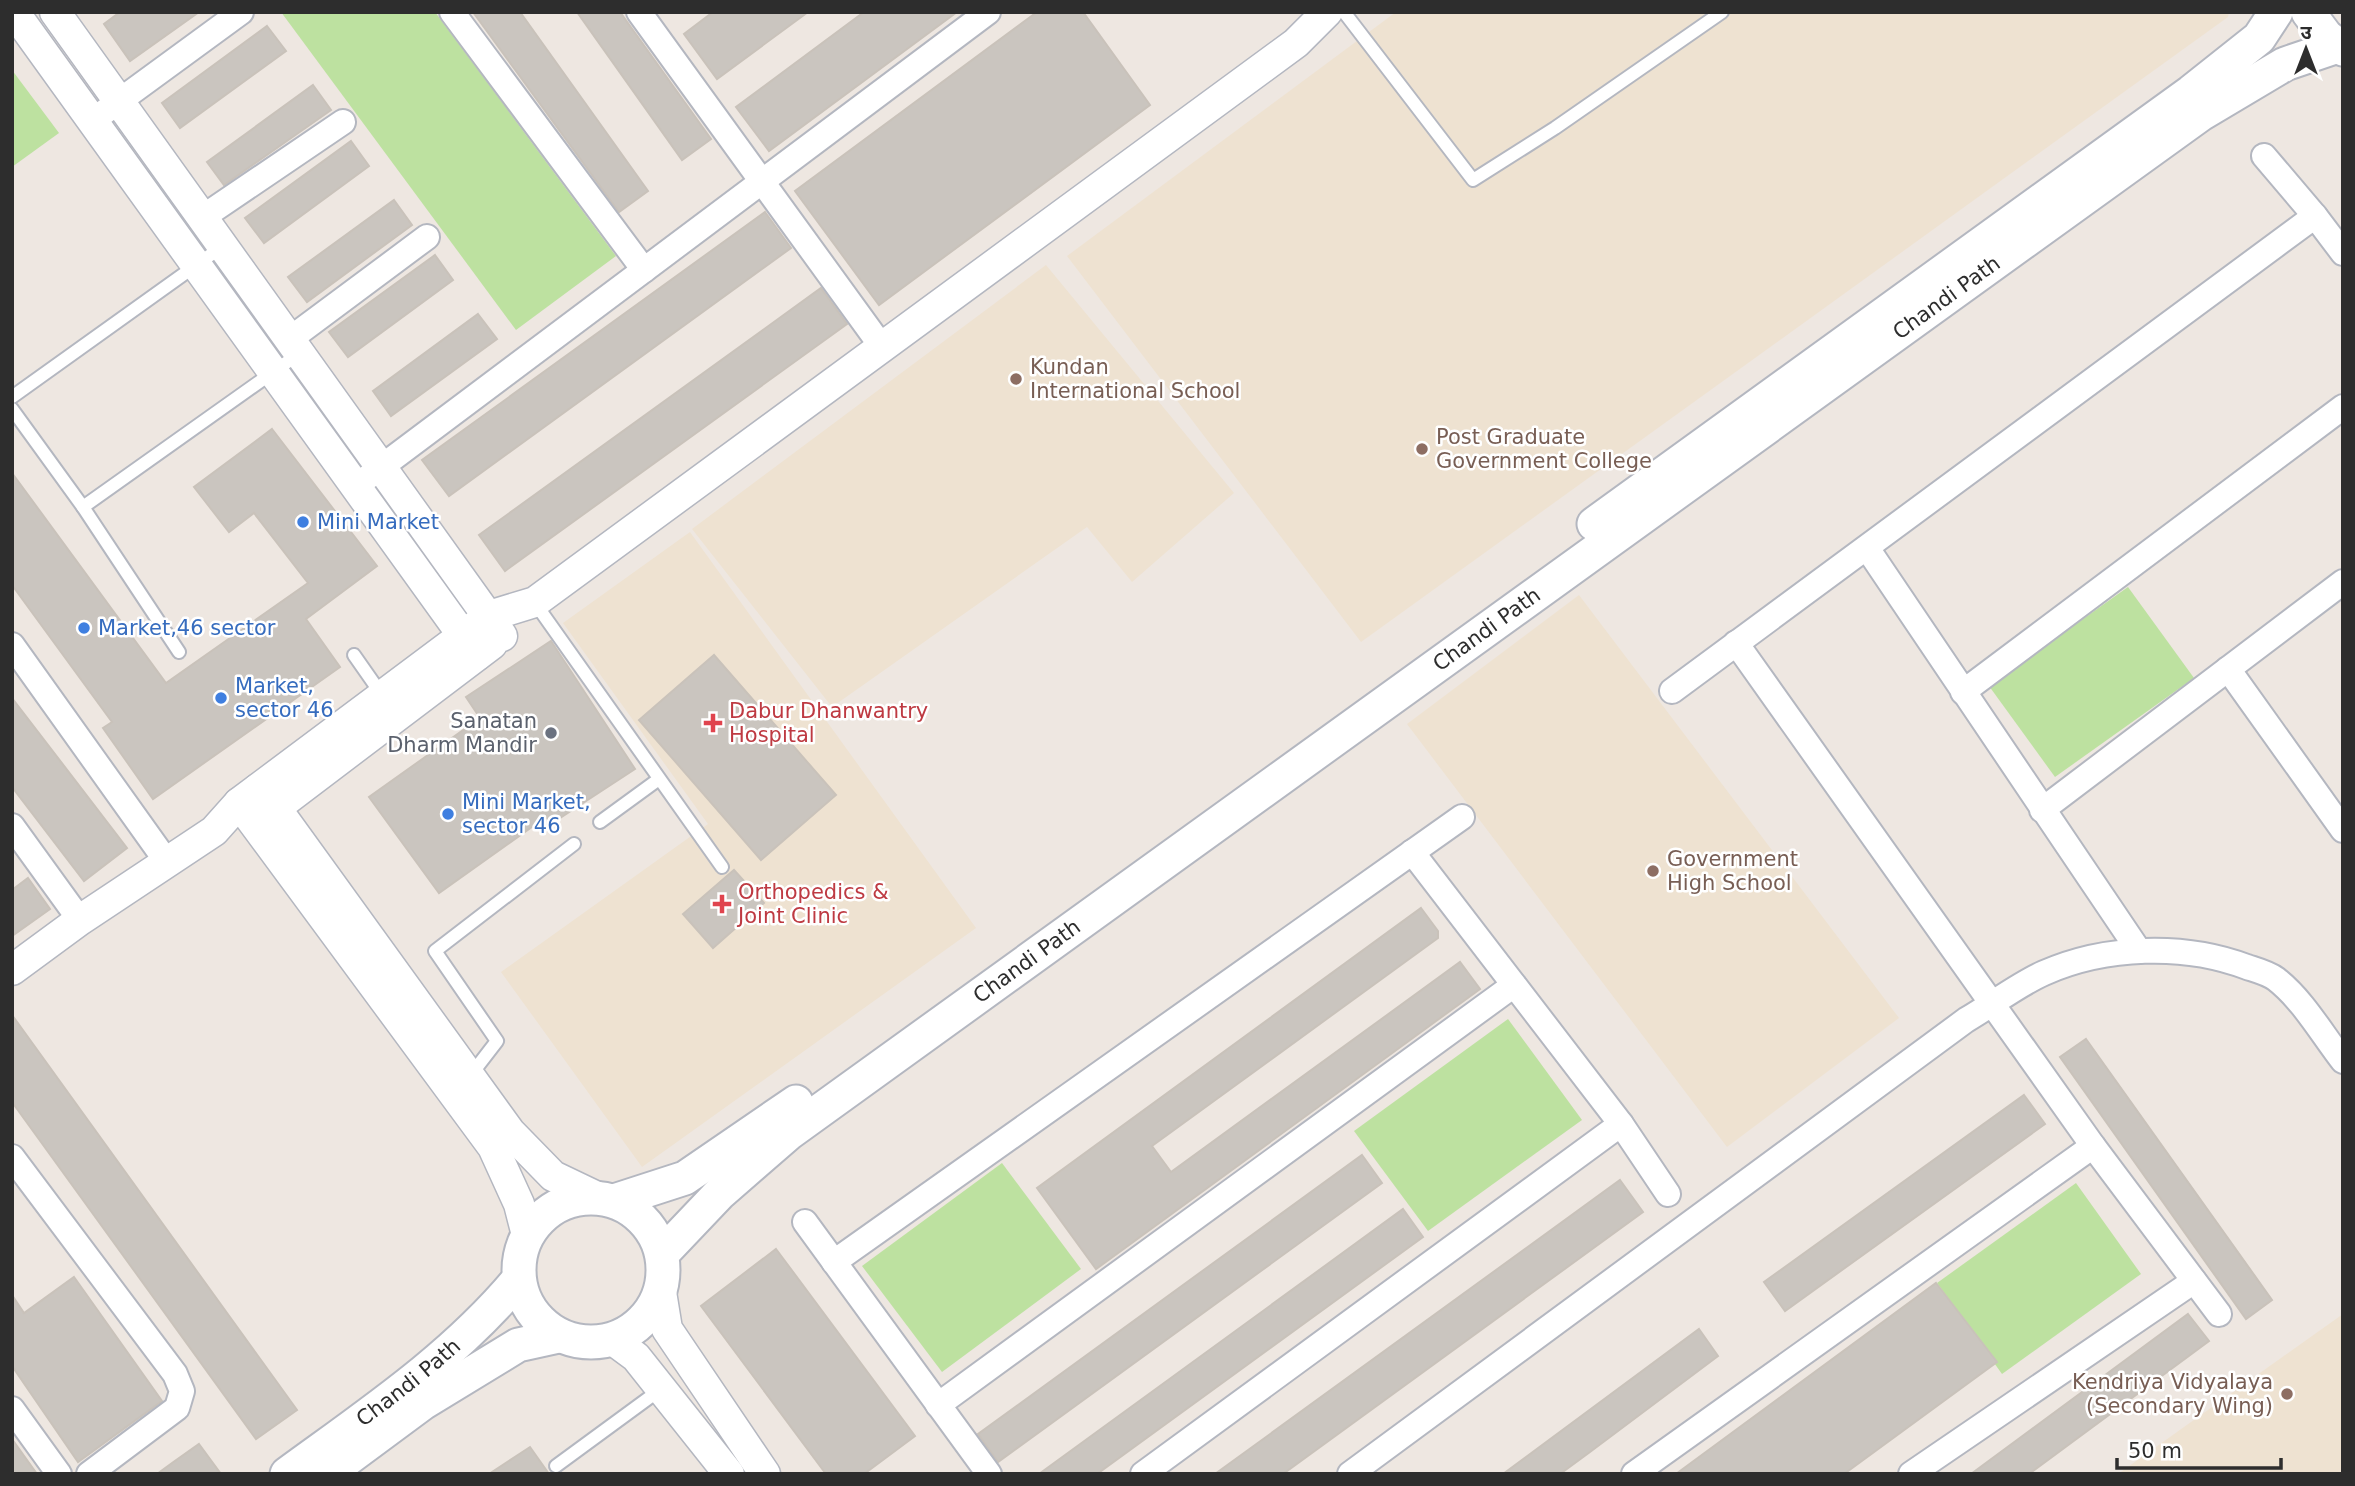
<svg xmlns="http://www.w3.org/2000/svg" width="2355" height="1486" font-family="'DejaVu Sans','Noto Sans Devanagari',sans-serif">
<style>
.education{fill:#eee2d1}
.green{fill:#bde1a0}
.building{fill:#cac5bf;stroke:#c9c2ba;stroke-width:2}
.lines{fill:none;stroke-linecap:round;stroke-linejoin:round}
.service-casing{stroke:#b4b7c0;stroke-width:16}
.minor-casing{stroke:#b4b7c0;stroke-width:28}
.tertiary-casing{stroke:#b4b7c0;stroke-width:33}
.secondary-casing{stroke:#b4b7c0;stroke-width:37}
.service{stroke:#fff;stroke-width:12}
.minor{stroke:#fff;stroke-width:24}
.tertiary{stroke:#fff;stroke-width:30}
.secondary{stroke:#fff;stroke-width:33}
.education-dot{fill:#8d6e63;stroke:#fff;stroke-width:2.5}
.shop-dot{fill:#3f7fe0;stroke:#fff;stroke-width:2.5}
.health-dot{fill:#e0444e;stroke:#fff;stroke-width:2.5}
.worship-dot{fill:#6b7280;stroke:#fff;stroke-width:2.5}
.labels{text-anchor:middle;stroke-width:5;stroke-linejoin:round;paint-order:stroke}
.street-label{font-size:21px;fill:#2d2d2d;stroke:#fff}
.education-label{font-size:21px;fill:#785e54;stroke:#fff;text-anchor:start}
.shop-label{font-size:21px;fill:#366cbe;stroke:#fff;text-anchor:start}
.health-label{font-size:21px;fill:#be3a42;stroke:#fff;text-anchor:start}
.worship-label{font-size:21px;fill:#5b616d;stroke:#fff;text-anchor:end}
</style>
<rect width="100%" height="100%" fill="#eee7e1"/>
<g class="education">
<polygon points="1396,12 2229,12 2228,17 1361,642 1067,256"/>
<polygon points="1046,265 1234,493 1132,582 1087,527 832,707 692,529"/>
<polygon points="690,532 976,928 642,1167 501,972 708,824 563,623"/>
<polygon points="1579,595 1899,1018 1727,1147 1407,724"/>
<polygon points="2343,1314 2343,1474 2118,1474"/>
</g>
<g class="green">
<polygon points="281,12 435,12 616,256 516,330"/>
<polygon points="12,70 59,133 12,167"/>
<polygon points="2128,587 2194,678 2055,777 1989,686"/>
<polygon points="1508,1019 1582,1120 1428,1231 1354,1131"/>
<polygon points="1002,1163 1081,1269 942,1372 862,1266"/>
<polygon points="2076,1183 2141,1274 2002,1374 1937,1283"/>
</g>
<g class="building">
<polygon points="120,12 199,12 130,61 104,24"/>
<polygon points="473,12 520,12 648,191 619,212"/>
<polygon points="577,12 620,12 711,139 682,160"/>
<polygon points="713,12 808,12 717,79 684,34"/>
<polygon points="864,12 957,12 769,151 736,107"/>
<polygon points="1037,12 1083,12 1150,105 879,305 795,191"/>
<polygon points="267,26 286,51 180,128 162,103"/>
<polygon points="313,85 331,110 224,185 207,162"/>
<polygon points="351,141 369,166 264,243 245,218"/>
<polygon points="394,200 412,225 307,302 288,277"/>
<polygon points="765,212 791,248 449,496 422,460"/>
<polygon points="435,255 453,280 348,357 329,332"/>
<polygon points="821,288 847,324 505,571 479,535"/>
<polygon points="478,314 497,339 391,416 373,391"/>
<polygon points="272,429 377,566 306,619 340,667 153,799 103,728 112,722 12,585 12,473 166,683 308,583 254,513 229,532 194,487"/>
<polygon points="551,641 635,769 551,824 546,817 439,893 369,797 480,718 466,697"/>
<polygon points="714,655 836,795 761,860 639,720"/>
<polygon points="12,698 127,848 84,881 12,787"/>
<polygon points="734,870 764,903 713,948 683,914"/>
<polygon points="28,878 50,909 12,936 12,890"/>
<polygon points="1421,908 1438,931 1438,938 1152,1146 1171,1172 1460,962 1480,989 1096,1269 1037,1188"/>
<polygon points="12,1015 297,1410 256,1439 12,1102"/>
<polygon points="2086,1039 2272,1300 2246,1319 2060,1057"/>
<polygon points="2024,1095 2045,1124 1785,1311 1764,1282"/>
<polygon points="1362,1155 1382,1183 998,1462 978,1434"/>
<polygon points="1620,1180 1643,1212 1283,1474 1215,1474"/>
<polygon points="1403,1209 1423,1237 1097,1474 1039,1474"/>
<polygon points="776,1249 915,1436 864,1474 826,1474 701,1306"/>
<polygon points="74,1277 162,1401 78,1462 12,1366 12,1295 24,1313"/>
<polygon points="1936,1283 1997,1362 1844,1474 1676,1474"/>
<polygon points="2188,1314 2209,1341 2029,1474 1971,1474"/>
<polygon points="1699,1329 1718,1356 1590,1452 1560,1474 1503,1474"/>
<polygon points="12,1439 37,1474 12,1474"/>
<polygon points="199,1444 221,1474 157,1474 172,1463"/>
<polygon points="530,1447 549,1474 489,1474"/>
</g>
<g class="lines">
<g class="service-casing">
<g id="service">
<polyline points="1344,12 1473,180 1555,128 1722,12"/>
<polyline points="12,397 223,246"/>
<polyline points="12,409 83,507 179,652"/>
<polyline points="83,507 300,353"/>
<polyline points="535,603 722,867"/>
<polyline points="354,655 382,695"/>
<polyline points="600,822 659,779"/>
<polyline points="470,1076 497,1041 435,951 574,844"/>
<polyline points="556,1466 661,1389"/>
</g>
</g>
<g class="minor-casing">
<g id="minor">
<polyline points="452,12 644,270"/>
<polyline points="639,12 882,347"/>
<polyline points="92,121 241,12"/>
<polyline points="2264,156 2315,216"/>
<polyline points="203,217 343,122"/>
<polyline points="290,339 427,237"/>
<polyline points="356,486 988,12"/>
<polyline points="1867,548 2139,951"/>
<polyline points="1736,643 2093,1146 2219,1314"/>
<polyline points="12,645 167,862"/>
<polyline points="2228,669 2343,830"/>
<polyline points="1672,691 2315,216 2343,253"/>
<polyline points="1963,692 2343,407"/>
<polyline points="2042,810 2343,582"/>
<polyline points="12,826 80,920"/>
<polyline points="1412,852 1621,1124 1668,1194"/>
<polyline points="12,1157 175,1374 182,1391 177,1408 89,1474"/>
<polyline points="805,1222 989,1474"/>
<polyline points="834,1262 1462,817"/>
<polyline points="938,1405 1514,985"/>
<polyline points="12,1409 59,1474"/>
<polyline points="1143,1474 1621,1124"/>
<path d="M1350 1474 1966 1020C1992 1005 2017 985 2044 973 2105 946 2184 943 2247 967 2256 970 2268 973 2276 979 2303 1000 2322 1034 2343 1061"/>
<polyline points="1634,1474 2093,1146"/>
<polyline points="1911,1474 2194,1281"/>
</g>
</g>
<g class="tertiary-casing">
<g id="tertiary">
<polyline points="14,12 477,655"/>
<polyline points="55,12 502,636"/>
<polyline points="258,789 275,807 510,1132 553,1176 599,1198"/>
<polyline points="239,803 493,1147 519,1204 527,1235"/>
<polyline points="261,819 492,644"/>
<polyline points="12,970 80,920 214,831 239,803 489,616 535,602 1296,43 1327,12"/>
<polyline points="661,1292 667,1329 765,1474"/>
<polyline points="613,1340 636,1357 729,1474"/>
</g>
</g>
<g class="secondary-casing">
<g id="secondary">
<polyline points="2308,12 2326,36 2343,49"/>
<polyline points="1594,524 2191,92 2259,38 2276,12"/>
<circle cx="591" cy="1270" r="72"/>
<polyline points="614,1201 685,1178 796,1102"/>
<path id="s1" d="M662 1254 720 1193 789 1133 2201 114 2285 64 2338 46"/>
<path id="s2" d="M287 1474C369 1414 453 1358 518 1280"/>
<polyline points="327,1474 423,1403 518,1345 559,1336"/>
</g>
</g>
<use href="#service" class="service"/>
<use href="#minor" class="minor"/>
<use href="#tertiary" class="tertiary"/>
<use href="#secondary" class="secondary"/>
</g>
<g class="education-dot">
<circle cx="1016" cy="379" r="7"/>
<circle cx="1422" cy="449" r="7"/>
<circle cx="1653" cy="871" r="7"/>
<circle cx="2287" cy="1394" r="7"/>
</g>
<g class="shop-dot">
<circle cx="303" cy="522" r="7"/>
<circle cx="84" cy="628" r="7"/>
<circle cx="221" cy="698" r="7"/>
<circle cx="448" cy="814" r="7"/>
</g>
<g class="health-dot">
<path d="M709.5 712.5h7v7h7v7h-7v7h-7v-7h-7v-7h7z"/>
<path d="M718.5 893.5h7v7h7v7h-7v7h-7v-7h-7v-7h7z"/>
</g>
<circle class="worship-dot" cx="551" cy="733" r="7"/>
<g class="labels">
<g class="street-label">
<text dy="7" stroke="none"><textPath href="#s1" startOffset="1603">Chandi Path</textPath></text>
<text dy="7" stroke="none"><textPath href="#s1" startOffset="1036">Chandi Path</textPath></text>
<text dy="7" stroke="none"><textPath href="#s1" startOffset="469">Chandi Path</textPath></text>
<text dy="7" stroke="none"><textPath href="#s2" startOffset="152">Chandi Path</textPath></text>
</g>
<g class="education-label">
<text x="1030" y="374">Kundan<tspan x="1030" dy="24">International School</tspan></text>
<text x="1436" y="444">Post Graduate<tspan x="1436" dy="24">Government College</tspan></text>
<text x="1667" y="866">Government<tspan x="1667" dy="24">High School</tspan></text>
<text x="2273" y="1389" text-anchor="end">Kendriya Vidyalaya<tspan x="2273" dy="24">(Secondary Wing)</tspan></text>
</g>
<g class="shop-label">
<text x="317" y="529">Mini Market</text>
<text x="98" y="635">Market,46 sector</text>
<text x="235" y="693">Market,<tspan x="235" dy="24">sector 46</tspan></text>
<text x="462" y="809">Mini Market,<tspan x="462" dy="24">sector 46</tspan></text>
</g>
<g class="health-label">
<text x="729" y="718">Dabur Dhanwantry<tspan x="729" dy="24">Hospital</tspan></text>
<text x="738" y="899">Orthopedics &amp;<tspan x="738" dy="24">Joint Clinic</tspan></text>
</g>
<g class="worship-label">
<text x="537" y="728">Sanatan<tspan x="537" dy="24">Dharm Mandir</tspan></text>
</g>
</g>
<rect width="2355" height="1486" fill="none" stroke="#2d2d2d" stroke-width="28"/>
<g transform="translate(2306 49)" stroke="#ffffff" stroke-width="5" paint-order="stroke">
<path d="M0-5L12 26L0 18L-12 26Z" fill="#2d2d2d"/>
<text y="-10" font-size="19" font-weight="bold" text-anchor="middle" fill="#2d2d2d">उ</text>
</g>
<path d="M2117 1458v10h164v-10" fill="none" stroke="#2d2d2d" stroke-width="3.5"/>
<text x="2128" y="1458" font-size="21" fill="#2d2d2d" stroke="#ffffff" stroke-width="5" paint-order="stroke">50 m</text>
</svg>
